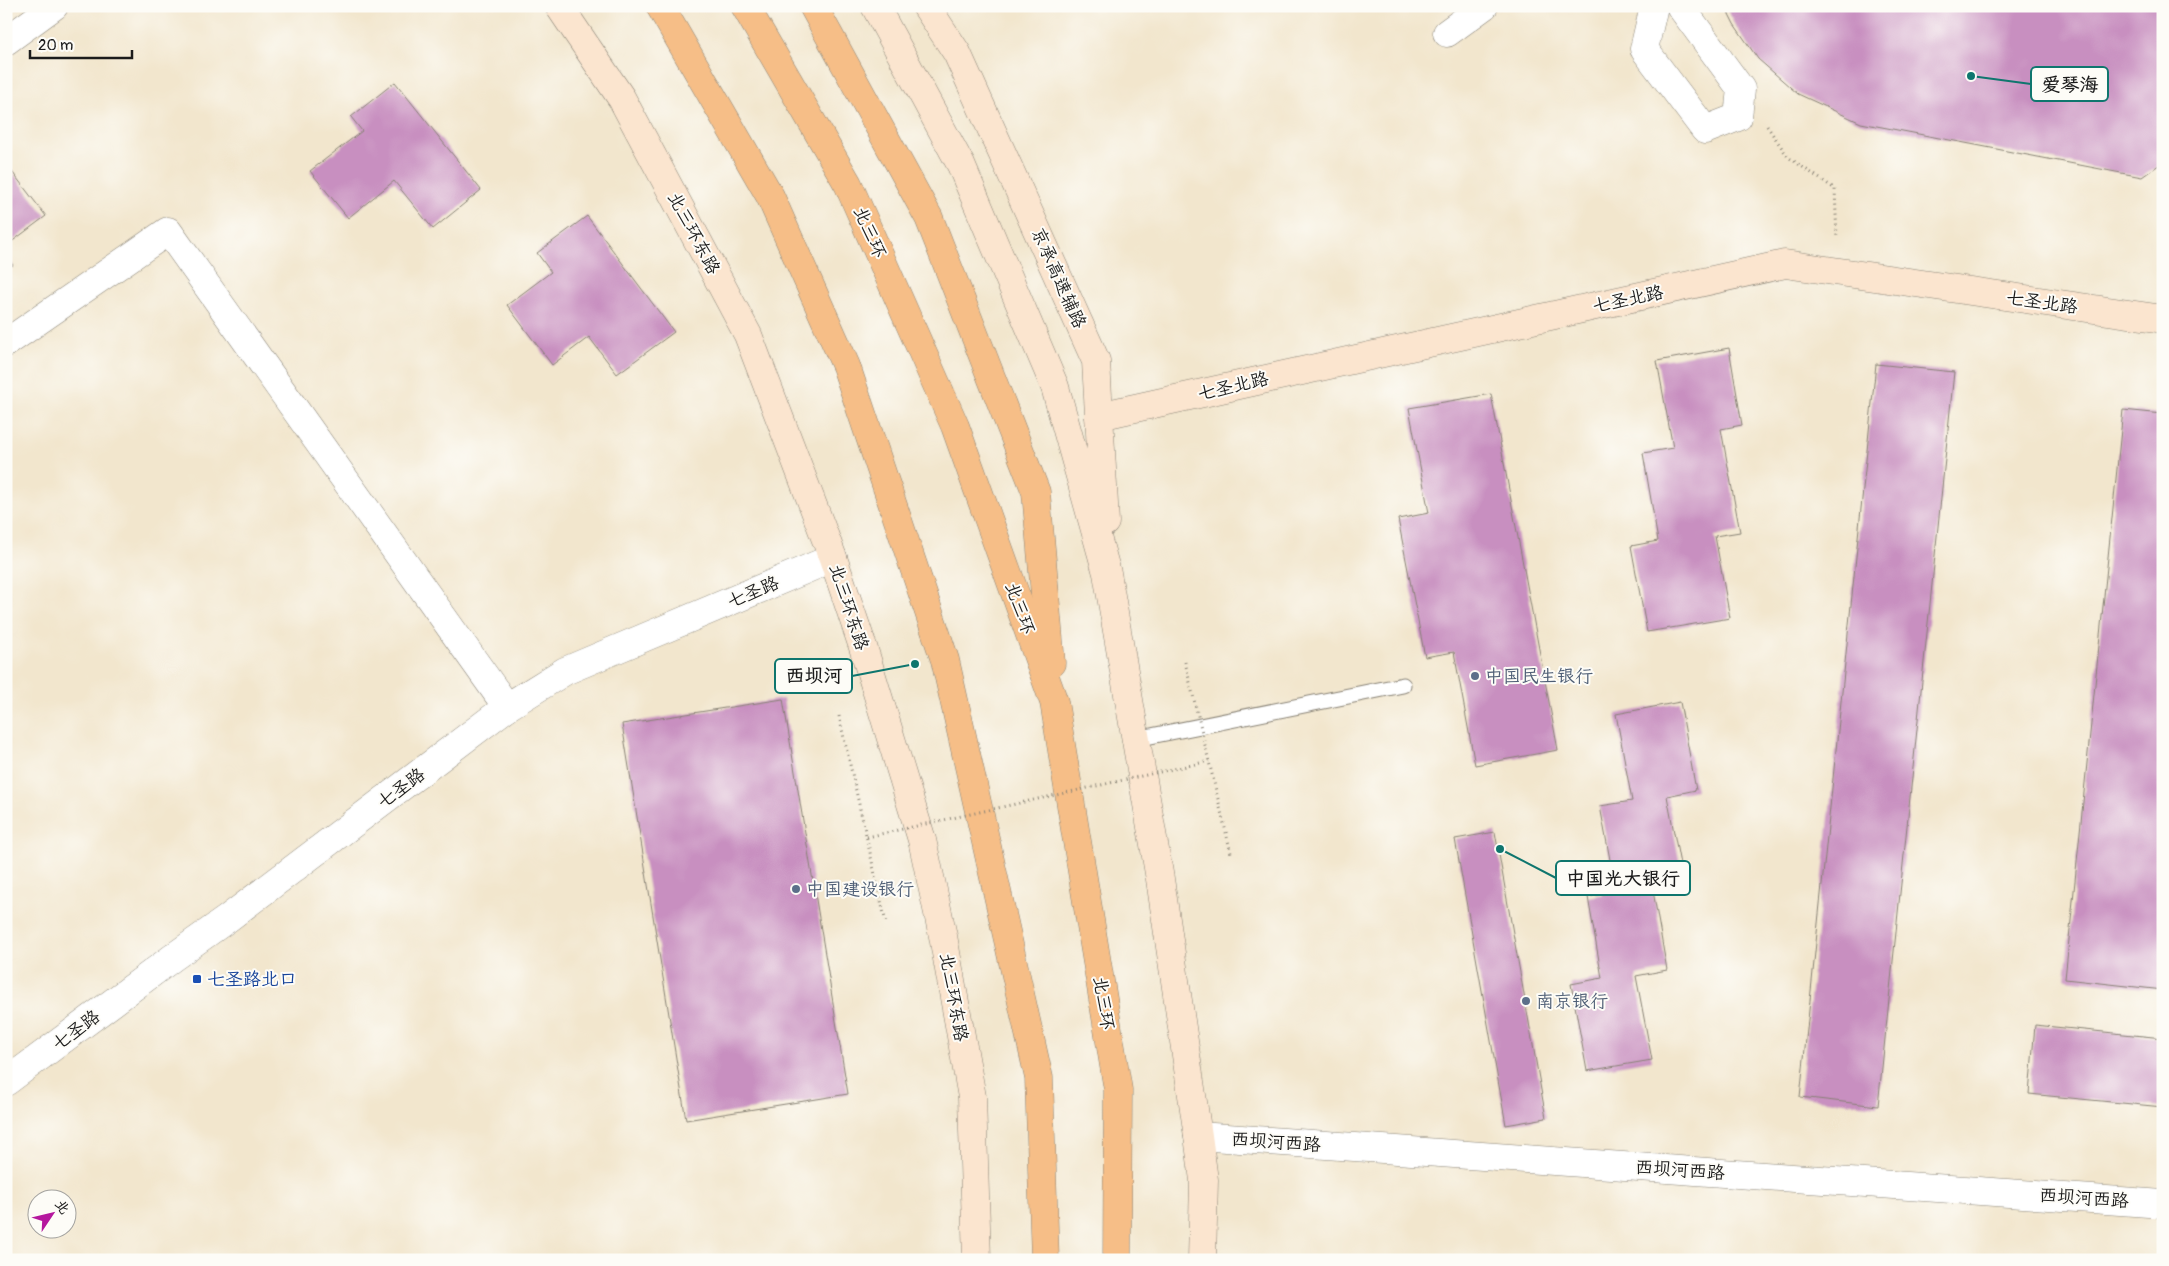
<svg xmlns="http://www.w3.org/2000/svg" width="2169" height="1266" font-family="Pangolin,'LXGW WenKai TC',sans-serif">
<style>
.building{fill:#c88fc0}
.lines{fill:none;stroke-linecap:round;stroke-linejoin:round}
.lane-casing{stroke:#878174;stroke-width:17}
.street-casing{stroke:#878174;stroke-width:29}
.secondary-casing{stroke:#878174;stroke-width:29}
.highway-casing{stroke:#878174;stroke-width:29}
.path{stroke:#878174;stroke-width:3;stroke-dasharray:1 4;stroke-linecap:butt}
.lane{stroke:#fff;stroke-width:15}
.street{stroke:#fff;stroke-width:28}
.secondary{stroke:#fbe5cf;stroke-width:28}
.highway{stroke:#f6be87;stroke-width:28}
.path-bridge{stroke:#878174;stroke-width:3;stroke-dasharray:1 4;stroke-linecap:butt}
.service-dot{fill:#5c6f8a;stroke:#fdfcf7;stroke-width:2}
.transit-dot{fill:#1a4fb4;stroke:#fdfcf7;stroke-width:2}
.labels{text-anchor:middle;stroke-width:4;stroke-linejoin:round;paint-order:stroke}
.street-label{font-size:18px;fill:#1c1c1c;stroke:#fdfcf7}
.service-label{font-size:18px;fill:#4e5e75;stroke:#fdfcf7;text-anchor:start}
.transit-label{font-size:18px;fill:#164399;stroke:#fdfcf7;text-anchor:start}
.leader{fill:none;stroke:#0f766e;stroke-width:2}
.callout-dot{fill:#0f766e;stroke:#fdfcf7;stroke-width:2}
.callout{fill:#fdfcf7;stroke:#0f766e;stroke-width:2}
.callout-label{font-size:19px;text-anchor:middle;font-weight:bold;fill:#1c1c1c}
</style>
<rect width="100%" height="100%" fill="#fdfcf7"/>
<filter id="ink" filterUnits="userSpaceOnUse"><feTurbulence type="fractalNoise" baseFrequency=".02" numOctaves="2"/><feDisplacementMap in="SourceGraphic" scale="10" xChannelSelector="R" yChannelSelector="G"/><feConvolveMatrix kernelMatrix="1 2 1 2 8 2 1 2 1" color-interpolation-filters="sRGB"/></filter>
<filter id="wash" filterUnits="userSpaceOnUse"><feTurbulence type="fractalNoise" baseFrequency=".0096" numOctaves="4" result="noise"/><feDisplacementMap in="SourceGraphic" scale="20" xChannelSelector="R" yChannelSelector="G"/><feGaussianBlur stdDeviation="1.12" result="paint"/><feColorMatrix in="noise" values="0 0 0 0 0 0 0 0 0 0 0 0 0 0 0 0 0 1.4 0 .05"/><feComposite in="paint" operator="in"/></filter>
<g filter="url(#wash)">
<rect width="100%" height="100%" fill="#f2e6cd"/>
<g id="blocks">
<g class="building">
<polygon points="1725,6 2163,6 2163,162 2142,177 1861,123 1798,94 1758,59 1734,24"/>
<polygon points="395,82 481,190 433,229 394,181 348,218 310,171 362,131 351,117"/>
<polygon points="6,164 46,216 6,246"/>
<polygon points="587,216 674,332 617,374 589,337 552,365 507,305 551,272 537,253"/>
<polygon points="6,257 13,265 6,270"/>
<polygon points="1729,348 1742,425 1721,429 1740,532 1715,536 1730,618 1647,632 1631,546 1658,541 1643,453 1673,448 1657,361"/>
<polygon points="1876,364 1954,372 1878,1106 1800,1097"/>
<polygon points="1491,394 1558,750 1475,765 1454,652 1425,657 1398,519 1429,513 1409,408"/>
<polygon points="2123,410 2163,414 2163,990 2065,979"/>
<polygon points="783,699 848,1094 686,1120 622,724"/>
<polygon points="1680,702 1696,790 1667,796 1683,880 1652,885 1667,970 1636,976 1652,1060 1587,1071 1571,984 1602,978 1588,897 1616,892 1600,806 1632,801 1616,714"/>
<polygon points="1495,832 1546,1118 1506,1125 1455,839"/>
<polygon points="2035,1025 2163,1038 2163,1107 2029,1094"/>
</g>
</g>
</g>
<g filter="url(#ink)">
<use href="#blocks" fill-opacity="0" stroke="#878174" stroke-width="1"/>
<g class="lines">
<g class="lane-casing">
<polyline id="lane" points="1136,739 1403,685"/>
</g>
<g class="street-casing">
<g id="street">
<polyline points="1654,6 1644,49 1705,130 1738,117 1741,89 1680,6"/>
<polyline points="1447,33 1484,6"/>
<polyline points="6,41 54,6"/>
<polyline points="6,343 168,231 507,707"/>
<polyline points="6,1082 175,956 227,919 507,707 565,671 833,558"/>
<polyline points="1198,1136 2163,1204"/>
</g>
</g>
<g class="secondary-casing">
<g id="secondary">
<polyline points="559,6 622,99 748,335 833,558 864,650 922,840 943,936 972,1097 977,1260"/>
<polyline points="875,6 961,165 1055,387 1107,573 1160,879 1198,1136 1204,1180 1202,1260"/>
<polyline points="926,6 957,53 1096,361 1105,522"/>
<polyline points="1099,416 1785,264 2163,319"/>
</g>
</g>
<g class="highway-casing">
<g id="highway">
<polyline points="660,6 770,196 846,366 945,660 1039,1078 1045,1260"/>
<polyline points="745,6 848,184 955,426 1054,702 1118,1090 1117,1260"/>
<polyline points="813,6 929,218 1036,492 1051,663"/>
</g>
</g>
<g class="path">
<polyline points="1767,126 1788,157 1835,189 1837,239"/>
<polyline points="839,716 886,923"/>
</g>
<use href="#lane" class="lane"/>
<use href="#street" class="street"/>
<use href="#secondary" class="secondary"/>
<use href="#highway" class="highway"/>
<g class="path-bridge">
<polyline points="1185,662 1231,853"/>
<polyline points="867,837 1209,761"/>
</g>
</g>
</g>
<g class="service-dot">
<circle cx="1475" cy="676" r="5"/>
<circle cx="796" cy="889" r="5"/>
<circle cx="1526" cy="1001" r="5"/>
</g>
<rect class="transit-dot" x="192" y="974" width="10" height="10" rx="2.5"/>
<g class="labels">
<g class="street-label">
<text transform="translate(870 232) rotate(66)" y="6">北三环</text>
<text transform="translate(694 233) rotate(62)" y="6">北三环东路</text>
<text transform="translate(1059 278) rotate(66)" y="6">京承高速辅路</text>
<text transform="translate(1628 299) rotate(-12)" y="6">七圣北路</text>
<text transform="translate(2042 302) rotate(8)" y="6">七圣北路</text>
<text transform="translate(1233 386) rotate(-13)" y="6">七圣北路</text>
<text transform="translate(753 592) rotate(-23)" y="6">七圣路</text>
<text transform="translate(849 607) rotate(72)" y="6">北三环东路</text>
<text transform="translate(1020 608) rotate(70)" y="6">北三环</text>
<text transform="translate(401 788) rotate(-37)" y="6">七圣路</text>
<text transform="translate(954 997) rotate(80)" y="6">北三环东路</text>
<text transform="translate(1104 1003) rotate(81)" y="6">北三环</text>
<text transform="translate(76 1030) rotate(-37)" y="6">七圣路</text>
<text transform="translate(1276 1142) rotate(4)" y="6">西坝河西路</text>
<text transform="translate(1680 1170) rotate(4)" y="6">西坝河西路</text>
<text transform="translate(2084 1198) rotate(4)" y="6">西坝河西路</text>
</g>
<g class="service-label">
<text x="1485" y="682">中国民生银行</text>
<text x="806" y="895">中国建设银行</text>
<text x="1536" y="1007">南京银行</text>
</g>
<g class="transit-label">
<text x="207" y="985">七圣路北口</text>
</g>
</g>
<path class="leader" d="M1971 76L2031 84M915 664L852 676M1500 849L1556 878"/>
<g class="callout-dot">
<circle cx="1971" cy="76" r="5"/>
<circle cx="915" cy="664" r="5"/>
<circle cx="1500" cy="849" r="5"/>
</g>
<g class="callout">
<rect x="2031" y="67" width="77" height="34" rx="5"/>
<rect x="775" y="659" width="77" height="34" rx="5"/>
<rect x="1556" y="861" width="134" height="34" rx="5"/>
</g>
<g class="callout-label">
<text x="2070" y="91">爱琴海</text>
<text x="814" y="682">西坝河</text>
<text x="1623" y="885">中国光大银行</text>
</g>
<rect width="2169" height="1266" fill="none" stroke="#fdfcf7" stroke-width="25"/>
<g transform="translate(52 1214) rotate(55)"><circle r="24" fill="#fdfcf7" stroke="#a3a29f"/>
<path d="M0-4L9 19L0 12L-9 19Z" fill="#b5179e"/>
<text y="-8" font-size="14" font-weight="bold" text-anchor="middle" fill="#1c1c1c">北</text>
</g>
<path d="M30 50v8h102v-8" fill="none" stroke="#1c1c1c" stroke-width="2.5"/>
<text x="38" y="50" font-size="15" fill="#1c1c1c" stroke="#fdfcf7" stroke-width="4" paint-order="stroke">20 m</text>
</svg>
